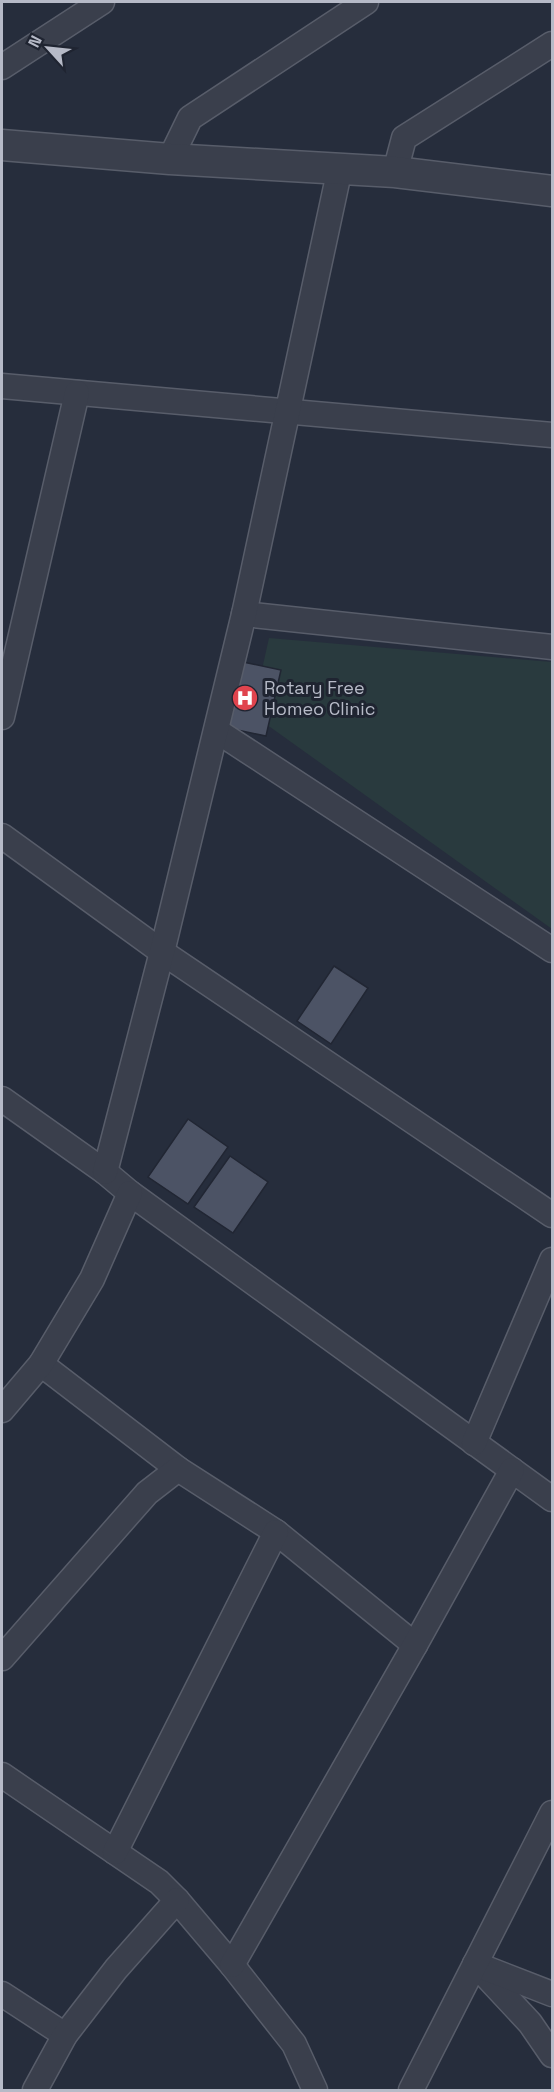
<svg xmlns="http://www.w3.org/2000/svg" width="554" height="2092" font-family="'Space Grotesk',sans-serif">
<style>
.green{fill:#293a3e}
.building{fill:#4c5365;stroke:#212633;stroke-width:1.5}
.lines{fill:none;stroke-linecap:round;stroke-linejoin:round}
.minor-casing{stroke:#585d6a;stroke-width:27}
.tertiary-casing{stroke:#585d6a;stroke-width:33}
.minor{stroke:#3a3f4c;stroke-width:24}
.tertiary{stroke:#3a3f4c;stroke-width:30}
.labels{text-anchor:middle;stroke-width:6;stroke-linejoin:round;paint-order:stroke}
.poi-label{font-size:18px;fill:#b6bac7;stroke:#1f2431;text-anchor:start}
</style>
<rect width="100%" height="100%" fill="#262d3c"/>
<polygon class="green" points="269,638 552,662 552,929 252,714"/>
<g class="building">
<polygon points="243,662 281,670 266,736 228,728"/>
<polygon points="334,966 368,988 331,1044 297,1021"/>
<polygon points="188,1119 228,1147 188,1204 148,1177"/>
<polygon points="230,1156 268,1182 233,1233 194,1207"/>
</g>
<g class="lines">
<g class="minor-casing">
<g id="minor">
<polyline points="2,67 102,2"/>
<polyline points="170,159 190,118 366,2"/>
<polyline points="395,172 404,138 552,44"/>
<polyline points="2,386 552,435"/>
<polyline points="244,614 552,647"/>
<polyline points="2,717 77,393"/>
<polyline points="217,731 552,950"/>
<polyline points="2,836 162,952 552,1215"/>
<polyline points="2,1099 105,1172 130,1193 552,1499"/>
<polyline points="105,1172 162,952 244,614 340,168"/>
<polyline points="41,1364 178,1469"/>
<polyline points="2,1410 41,1364 92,1279 130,1193"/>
<polyline points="474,1443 552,1260"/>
<polyline points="2,1658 147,1493 178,1469 276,1532 415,1645"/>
<polyline points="2,1775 159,1882 177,1900 232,1965 294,2044 315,2090"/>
<polyline points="115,1852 276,1532"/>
<polyline points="475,1964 530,2023 552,2055"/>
<polyline points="232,1965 415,1645 512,1470"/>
<polyline points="480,1966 552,1994"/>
<polyline points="2,1994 65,2035"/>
<polyline points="35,2090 65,2035 116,1969 177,1900"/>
<polyline points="411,2090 552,1813"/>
</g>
</g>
<g class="tertiary-casing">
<polyline id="tertiary" points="2,145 170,159 395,172 552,191"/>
</g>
<use href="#minor" class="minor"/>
<use href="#tertiary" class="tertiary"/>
</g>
<defs>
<g id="hospital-disc" transform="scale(1.35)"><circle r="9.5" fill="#e0444e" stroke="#1f2431"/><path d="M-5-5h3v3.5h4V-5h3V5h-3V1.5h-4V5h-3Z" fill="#fff"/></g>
</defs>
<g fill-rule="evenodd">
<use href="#hospital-disc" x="245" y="698"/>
</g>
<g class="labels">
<g class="poi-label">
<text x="264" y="694">Rotary Free<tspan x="264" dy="21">Homeo Clinic</tspan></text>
</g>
</g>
<rect width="554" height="2092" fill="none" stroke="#b6bac7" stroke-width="6"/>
<g transform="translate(48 48) rotate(297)" stroke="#1f2431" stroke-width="4.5" paint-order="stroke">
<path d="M0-4.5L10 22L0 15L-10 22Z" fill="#b6bac7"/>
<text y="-9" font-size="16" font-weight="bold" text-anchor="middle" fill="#b6bac7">N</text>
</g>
</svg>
